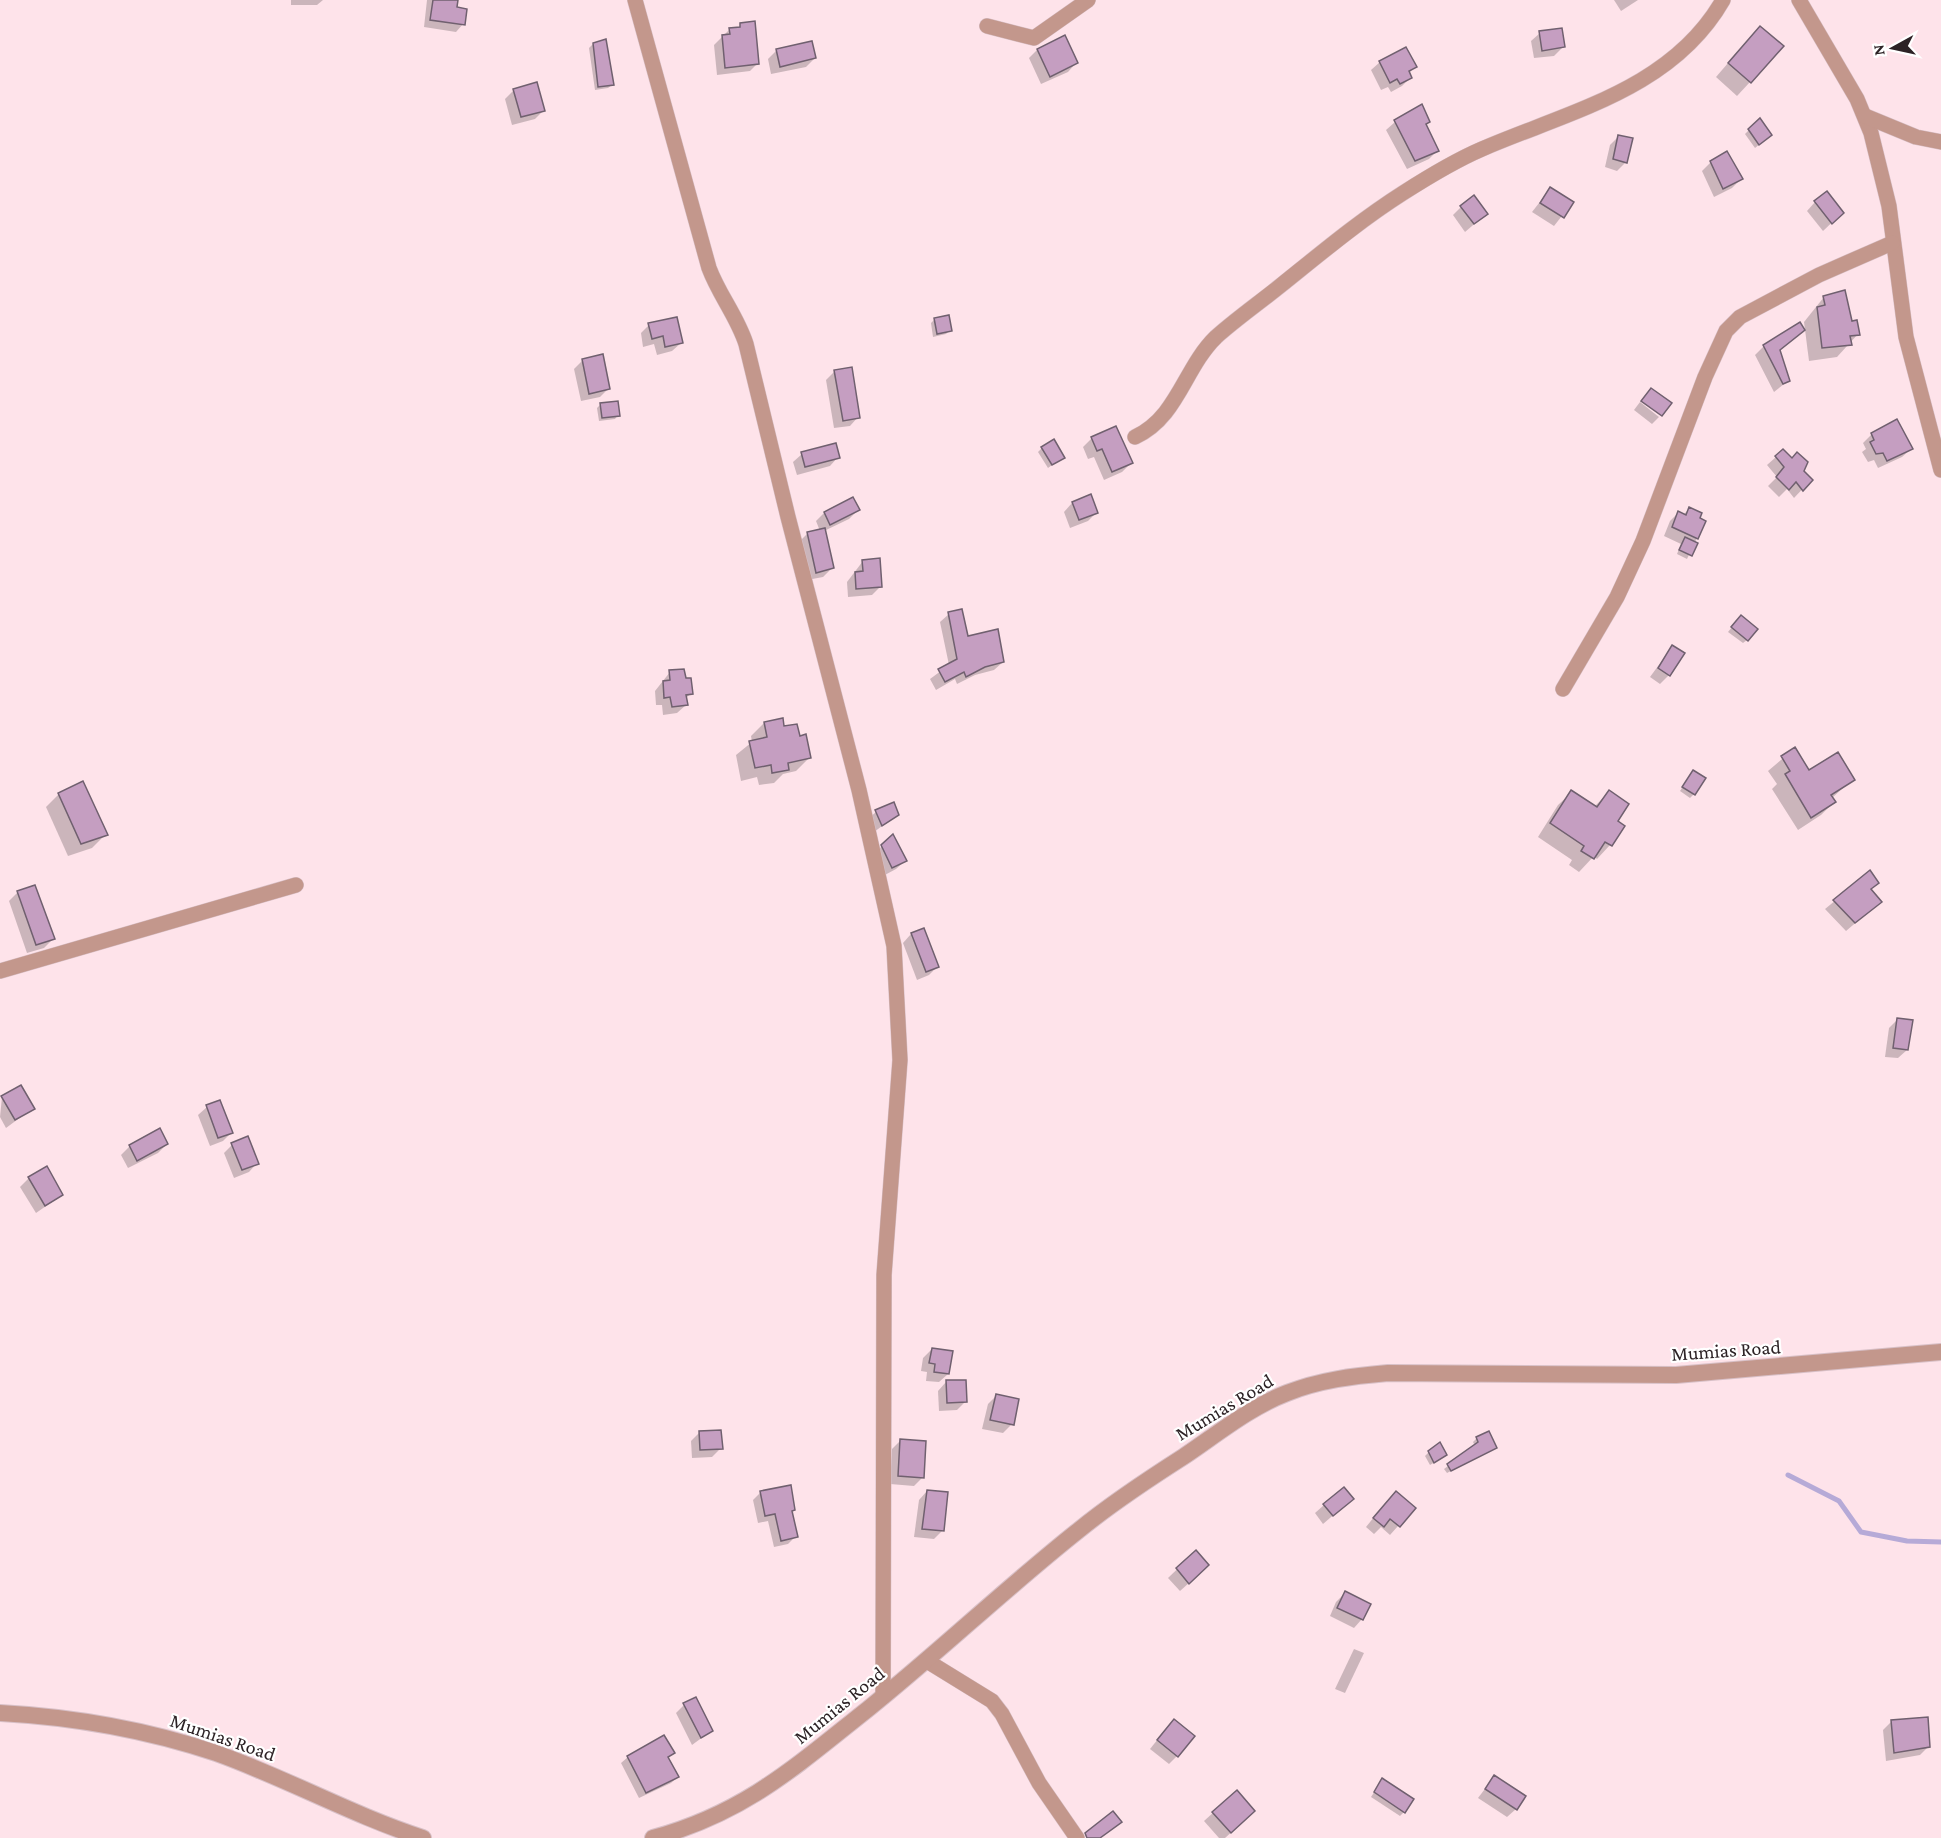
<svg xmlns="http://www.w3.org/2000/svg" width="1941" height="1838" font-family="'Crimson Pro',serif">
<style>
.shadow{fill:#0003}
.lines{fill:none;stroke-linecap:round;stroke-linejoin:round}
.stream{stroke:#b6aad7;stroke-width:5}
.building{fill:#c59ec1;stroke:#70606f;stroke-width:1.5}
.minor-casing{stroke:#d8c0c7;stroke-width:16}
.tertiary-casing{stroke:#d8c0c7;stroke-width:18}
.minor{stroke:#c3978c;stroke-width:15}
.tertiary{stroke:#c3978c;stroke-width:16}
.labels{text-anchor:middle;stroke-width:4.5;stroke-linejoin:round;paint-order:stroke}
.street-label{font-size:20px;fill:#2c2225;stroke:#fff}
</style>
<rect width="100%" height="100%" fill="#fee3ea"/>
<g class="shadow">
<polygon points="291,0 323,0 317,5 291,5"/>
<polygon points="427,0 456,0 455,8 463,24 456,32 424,27"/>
<polygon points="1614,0 1638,0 1621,11"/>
<polygon points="754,23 758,63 750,71 717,75 714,45 730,29"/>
<polygon points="1540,33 1563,47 1554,56 1534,58 1531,41"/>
<polygon points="1747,41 1750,82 1737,96 1716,77"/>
<polygon points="593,44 612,85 608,88 595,90 589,48"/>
<polygon points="1037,50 1076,63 1068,72 1041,84 1029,58"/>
<polygon points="776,51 815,58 806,67 771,74 768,59"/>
<polygon points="1380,62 1415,67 1408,74 1410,78 1402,86 1391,92 1388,87 1381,90 1371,70"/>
<polygon points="514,90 543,111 535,119 512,125 505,99"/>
<polygon points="1421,106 1428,122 1425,125 1437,151 1429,159 1407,169 1386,130 1395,122"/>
<polygon points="1759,120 1766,139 1755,148 1745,134"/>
<polygon points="1619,136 1626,162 1617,171 1605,167 1610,145"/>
<polygon points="1711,162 1741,179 1732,188 1714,197 1702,171"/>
<polygon points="1550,189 1572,203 1554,226 1532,212"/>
<polygon points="1815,202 1842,213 1823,231 1807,211"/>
<polygon points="1461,207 1486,214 1465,232 1453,215"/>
<polygon points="1824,297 1851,322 1858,334 1837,357 1809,361 1804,322"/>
<polygon points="934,320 950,330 946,334 933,337 931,323"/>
<polygon points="649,325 681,343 672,351 657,355 654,344 643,347 641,333"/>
<polygon points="1803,330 1779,351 1788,381 1774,392 1755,355 1764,346"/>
<polygon points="583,360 609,388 600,397 581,401 574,369"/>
<polygon points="835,371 858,417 850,426 834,428 826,380"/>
<polygon points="1640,402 1659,417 1652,424 1634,410"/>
<polygon points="601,404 618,415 615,419 599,421 597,408"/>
<polygon points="1872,434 1911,449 1902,457 1878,468 1874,460 1868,462 1862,452 1866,449 1863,443"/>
<polygon points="1092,438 1131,463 1122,472 1104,480 1094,457 1088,459 1083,447"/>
<polygon points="1042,448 1063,457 1048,468 1038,452"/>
<polygon points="802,454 838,457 830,466 797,475 793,462"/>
<polygon points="1776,457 1803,471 1811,480 1794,498 1787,489 1779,497 1768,486 1777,477 1767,465"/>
<polygon points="1072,503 1096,513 1088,521 1070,528 1064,512"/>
<polygon points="1689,509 1697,538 1687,559 1677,554 1681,544 1664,536 1670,521 1678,513 1683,515"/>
<polygon points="858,510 849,519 824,531 832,568 823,577 807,580 799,542 807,534 820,531 816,521 824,513"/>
<polygon points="863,561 880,587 872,595 848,597 847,582"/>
<polygon points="949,614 966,638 1003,662 994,670 975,675 957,684 955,679 936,690 930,679 949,665 940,622"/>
<polygon points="1737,621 1747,640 1743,643 1728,632"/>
<polygon points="1672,647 1669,675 1660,684 1650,677"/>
<polygon points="670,672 691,693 685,699 686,705 677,713 663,715 662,705 656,705 655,691"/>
<polygon points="764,723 783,728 798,737 809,758 796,771 783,774 774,783 759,785 757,777 741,781 736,755 752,742 751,736"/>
<polygon points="1794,749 1808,772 1853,779 1832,798 1834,802 1821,815 1798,830 1772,789 1777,784 1768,771"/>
<polygon points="1690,776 1694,794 1690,798 1680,791"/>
<polygon points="1572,792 1594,807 1609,792 1616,822 1623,826 1610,845 1597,859 1594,856 1579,872 1569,865 1572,860 1538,837 1558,805"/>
<polygon points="59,794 106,834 92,848 68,856 46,807"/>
<polygon points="893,804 897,815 874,832 868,819 876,812"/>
<polygon points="882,846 905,861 896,869 883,876 874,855"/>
<polygon points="1869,873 1870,889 1880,902 1846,931 1825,909"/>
<polygon points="18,892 53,939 44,948 27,953 9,901"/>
<polygon points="923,930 938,966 929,975 917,980 903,943 911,934"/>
<polygon points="1898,1019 1907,1050 1898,1058 1885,1057 1889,1028"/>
<polygon points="2,1097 33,1108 6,1128 0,1117"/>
<polygon points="207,1107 231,1133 223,1141 210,1146 198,1115"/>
<polygon points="167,1144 158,1153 128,1168 121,1155 130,1146"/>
<polygon points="232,1145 257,1163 249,1172 234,1178 224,1153"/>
<polygon points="29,1178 62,1195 36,1213 20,1187"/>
<polygon points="932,1349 948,1374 939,1382 926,1381 927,1372 921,1371 923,1358"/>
<polygon points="946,1382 965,1402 957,1410 939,1411 938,1391"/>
<polygon points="996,1396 1012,1424 1003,1433 982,1429 988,1404"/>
<polygon points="699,1433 721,1448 712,1457 692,1458 691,1441"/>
<polygon points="1477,1438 1496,1448 1447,1473 1444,1469 1475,1446 1473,1442"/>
<polygon points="901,1440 923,1477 914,1486 890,1484 892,1449"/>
<polygon points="1429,1452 1446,1455 1430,1465 1425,1456"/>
<polygon points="927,1491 942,1531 934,1539 914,1537 919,1500"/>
<polygon points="761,1492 794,1510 791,1513 796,1536 788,1544 774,1547 768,1521 758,1523 753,1500"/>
<polygon points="1352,1499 1323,1524 1315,1513 1324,1505"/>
<polygon points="1387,1501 1414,1508 1390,1535 1381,1527 1374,1534 1366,1527"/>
<polygon points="1195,1552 1199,1574 1180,1591 1168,1578"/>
<polygon points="1345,1593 1362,1619 1354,1628 1330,1616 1336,1602"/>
<polygon points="1354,1649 1364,1653 1345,1693 1335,1689"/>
<polygon points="684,1705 711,1731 692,1745 676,1713"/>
<polygon points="1892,1721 1929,1746 1920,1755 1886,1761 1883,1730"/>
<polygon points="1166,1729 1177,1756 1169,1764 1150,1749"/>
<polygon points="673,1753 667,1758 678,1777 671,1783 639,1798 621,1763 628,1757"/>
<polygon points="1494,1777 1516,1809 1507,1817 1478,1798"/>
<polygon points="1382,1780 1404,1812 1400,1816 1371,1797"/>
<polygon points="1236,1792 1245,1820 1225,1838 1219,1838 1204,1821"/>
</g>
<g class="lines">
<polyline class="stream" points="1788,1475 1839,1501 1861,1532 1907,1541 1941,1542"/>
</g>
<g class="building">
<polygon points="433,0 458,0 457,7 467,9 465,25 430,20"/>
<polygon points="755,21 759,64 725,68 722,35 730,34 729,28 740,27 740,23"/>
<polygon points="1760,26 1784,46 1751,83 1728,63"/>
<polygon points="1562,28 1565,47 1542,51 1539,31"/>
<polygon points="1065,35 1078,63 1050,77 1037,49"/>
<polygon points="606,39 614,85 598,87 593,43"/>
<polygon points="812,41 816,58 780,67 776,49"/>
<polygon points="1406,47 1417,67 1409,71 1412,78 1400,84 1397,79 1390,83 1379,61"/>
<polygon points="537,82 545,111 521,117 513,89"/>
<polygon points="1422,104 1430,122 1426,124 1439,151 1415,161 1394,120"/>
<polygon points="1760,118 1772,135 1759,145 1748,129"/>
<polygon points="1618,135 1633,138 1627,163 1613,159"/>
<polygon points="1727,151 1743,179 1723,189 1710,161"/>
<polygon points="1550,187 1574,202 1564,218 1540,203"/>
<polygon points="1827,191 1844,213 1832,224 1814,201"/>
<polygon points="1474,195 1488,214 1474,224 1460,206"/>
<polygon points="1845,290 1852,321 1857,320 1860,335 1850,336 1852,345 1822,348 1817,307 1825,305 1823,296"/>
<polygon points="949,315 952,331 937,334 934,318"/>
<polygon points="677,317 683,343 665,347 663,336 652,339 648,323"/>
<polygon points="1800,322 1805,330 1780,350 1790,381 1783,384 1763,345"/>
<polygon points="603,354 610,389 589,394 582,359"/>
<polygon points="852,367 860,418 843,421 834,370"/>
<polygon points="1651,388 1672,403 1662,416 1641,401"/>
<polygon points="618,401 620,416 602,418 600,403"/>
<polygon points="1897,419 1913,449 1887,461 1883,453 1876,454 1870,442 1874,440 1871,433"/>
<polygon points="1116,426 1133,463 1112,472 1102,449 1097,451 1091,437"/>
<polygon points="1054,439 1065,458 1052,465 1041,447"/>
<polygon points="836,443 840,458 805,467 801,452"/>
<polygon points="1783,449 1792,458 1797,452 1808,462 1804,471 1813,480 1803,491 1796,482 1789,490 1776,477 1784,467 1775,456"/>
<polygon points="1091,494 1098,513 1079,520 1072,502"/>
<polygon points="853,497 860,510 830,525 824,512"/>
<polygon points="1689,507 1702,513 1700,518 1706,521 1698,539 1672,527 1678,511 1686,515"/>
<polygon points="825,528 834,568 816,573 807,532"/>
<polygon points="1685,537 1698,543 1692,556 1679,550"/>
<polygon points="880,558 882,587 856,589 855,572 863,571 862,560"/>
<polygon points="962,609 968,636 998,629 1004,662 985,667 966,677 964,672 945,682 938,669 957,659 948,612"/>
<polygon points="1741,615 1758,629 1748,641 1731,627"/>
<polygon points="1672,645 1685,653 1670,676 1658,668"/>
<polygon points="684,669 686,678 691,678 693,694 686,695 688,705 672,707 670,697 664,698 663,681 670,680 669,670"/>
<polygon points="783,718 784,726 797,724 800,736 806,734 811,758 788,763 789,770 772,773 771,765 755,768 749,741 767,737 764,722"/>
<polygon points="1795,747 1809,770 1838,752 1855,780 1831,795 1836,802 1811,818 1785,774 1790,771 1781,756"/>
<polygon points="1693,770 1706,778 1695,795 1682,787"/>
<polygon points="83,781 108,835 81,844 58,793"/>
<polygon points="1571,790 1597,807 1609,790 1629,804 1618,821 1625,826 1612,846 1605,842 1594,859 1581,851 1584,846 1550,823"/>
<polygon points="894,802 899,815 882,826 875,810"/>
<polygon points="893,834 907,861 892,868 881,845"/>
<polygon points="1870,870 1879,883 1871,889 1882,902 1855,923 1833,900"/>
<polygon points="35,885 55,939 36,945 17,891"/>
<polygon points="924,928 939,967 926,972 911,933"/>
<polygon points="1897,1018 1913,1020 1908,1050 1893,1048"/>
<polygon points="21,1085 35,1109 15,1120 1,1096"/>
<polygon points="220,1100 233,1133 218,1138 206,1105"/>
<polygon points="160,1128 168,1144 137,1161 129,1145"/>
<polygon points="248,1136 259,1164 242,1170 231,1143"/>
<polygon points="47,1166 63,1195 45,1206 28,1177"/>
<polygon points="932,1348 953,1351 949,1374 934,1372 935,1364 929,1363"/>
<polygon points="946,1380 966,1380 967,1402 947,1403"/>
<polygon points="996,1394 1019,1399 1014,1425 990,1420"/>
<polygon points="721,1430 723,1449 700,1450 699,1431"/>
<polygon points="1489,1431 1497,1448 1451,1471 1447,1464 1478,1442 1476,1437"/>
<polygon points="900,1439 926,1441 924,1478 898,1476"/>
<polygon points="1440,1442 1447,1455 1434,1463 1428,1451"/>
<polygon points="791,1485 795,1510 792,1511 798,1537 781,1541 775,1514 765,1516 760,1491"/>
<polygon points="1344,1487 1354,1499 1333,1516 1323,1504"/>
<polygon points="927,1490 948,1492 944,1531 922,1529"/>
<polygon points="1396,1491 1416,1508 1400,1527 1390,1519 1384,1527 1373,1518"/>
<polygon points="1196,1550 1209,1565 1189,1584 1176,1568"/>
<polygon points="1345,1591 1371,1604 1363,1620 1337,1608"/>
<polygon points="696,1697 713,1731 701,1738 683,1703"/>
<polygon points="1928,1717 1930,1747 1894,1753 1891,1720"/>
<polygon points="1174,1719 1195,1736 1178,1757 1157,1740"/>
<polygon points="664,1735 675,1753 668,1757 679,1777 646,1793 627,1756"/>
<polygon points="1494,1775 1526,1796 1517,1810 1485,1789"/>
<polygon points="1382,1778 1414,1799 1405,1813 1374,1792"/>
<polygon points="1237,1790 1255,1811 1231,1833 1212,1812"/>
<polygon points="1113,1811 1122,1822 1100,1838 1087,1838 1085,1833"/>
</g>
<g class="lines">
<g class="minor-casing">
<g id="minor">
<path d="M635 0 709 268C719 295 737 316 746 344L788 517 859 790 894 946 900 1060 884 1275 883 1697"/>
<polyline points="1799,0 1857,99 1871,133 1889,206 1906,337 1941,470"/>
<polyline points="987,26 1034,38 1088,0"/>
<polyline points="1865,116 1916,137 1941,142"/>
<path d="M1135 437C1178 417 1184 368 1216 337 1236 319 1259 303 1280 286 1320 254 1359 221 1403 193 1428 177 1454 161 1482 149 1570 111 1672 89 1723 0"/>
<polyline points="1563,689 1617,597 1643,541 1705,377 1726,331 1740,317 1819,275 1892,243"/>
<polyline points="0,971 296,885"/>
<polyline points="927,1661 992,1701 1002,1714 1039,1783 1077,1838"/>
</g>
</g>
<g class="tertiary-casing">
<g id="tertiary">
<path d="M0 1713C73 1717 147 1730 216 1753 286 1778 352 1815 423 1838"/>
<path d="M653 1838C745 1813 796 1766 868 1709 940 1651 1007 1587 1079 1530 1112 1503 1147 1480 1183 1457 1216 1435 1250 1407 1287 1393 1320 1380 1353 1376 1388 1373L1676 1375 1941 1352"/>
</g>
</g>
<use href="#minor" class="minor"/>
<use href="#tertiary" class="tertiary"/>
</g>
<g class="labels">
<g class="street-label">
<text transform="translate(1726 1350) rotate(-4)" y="7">Mumias Road</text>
<text transform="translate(1224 1407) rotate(-31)" y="7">Mumias Road</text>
<text transform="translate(839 1705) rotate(-39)" y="7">Mumias Road</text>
<text transform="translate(223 1737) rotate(19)" y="7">Mumias Road</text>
</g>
</g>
<g transform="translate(1893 48) rotate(262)" stroke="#ffffff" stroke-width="4.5" paint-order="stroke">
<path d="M0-4.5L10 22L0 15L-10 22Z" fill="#2c2225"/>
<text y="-9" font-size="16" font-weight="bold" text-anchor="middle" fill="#2c2225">N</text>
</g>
</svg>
